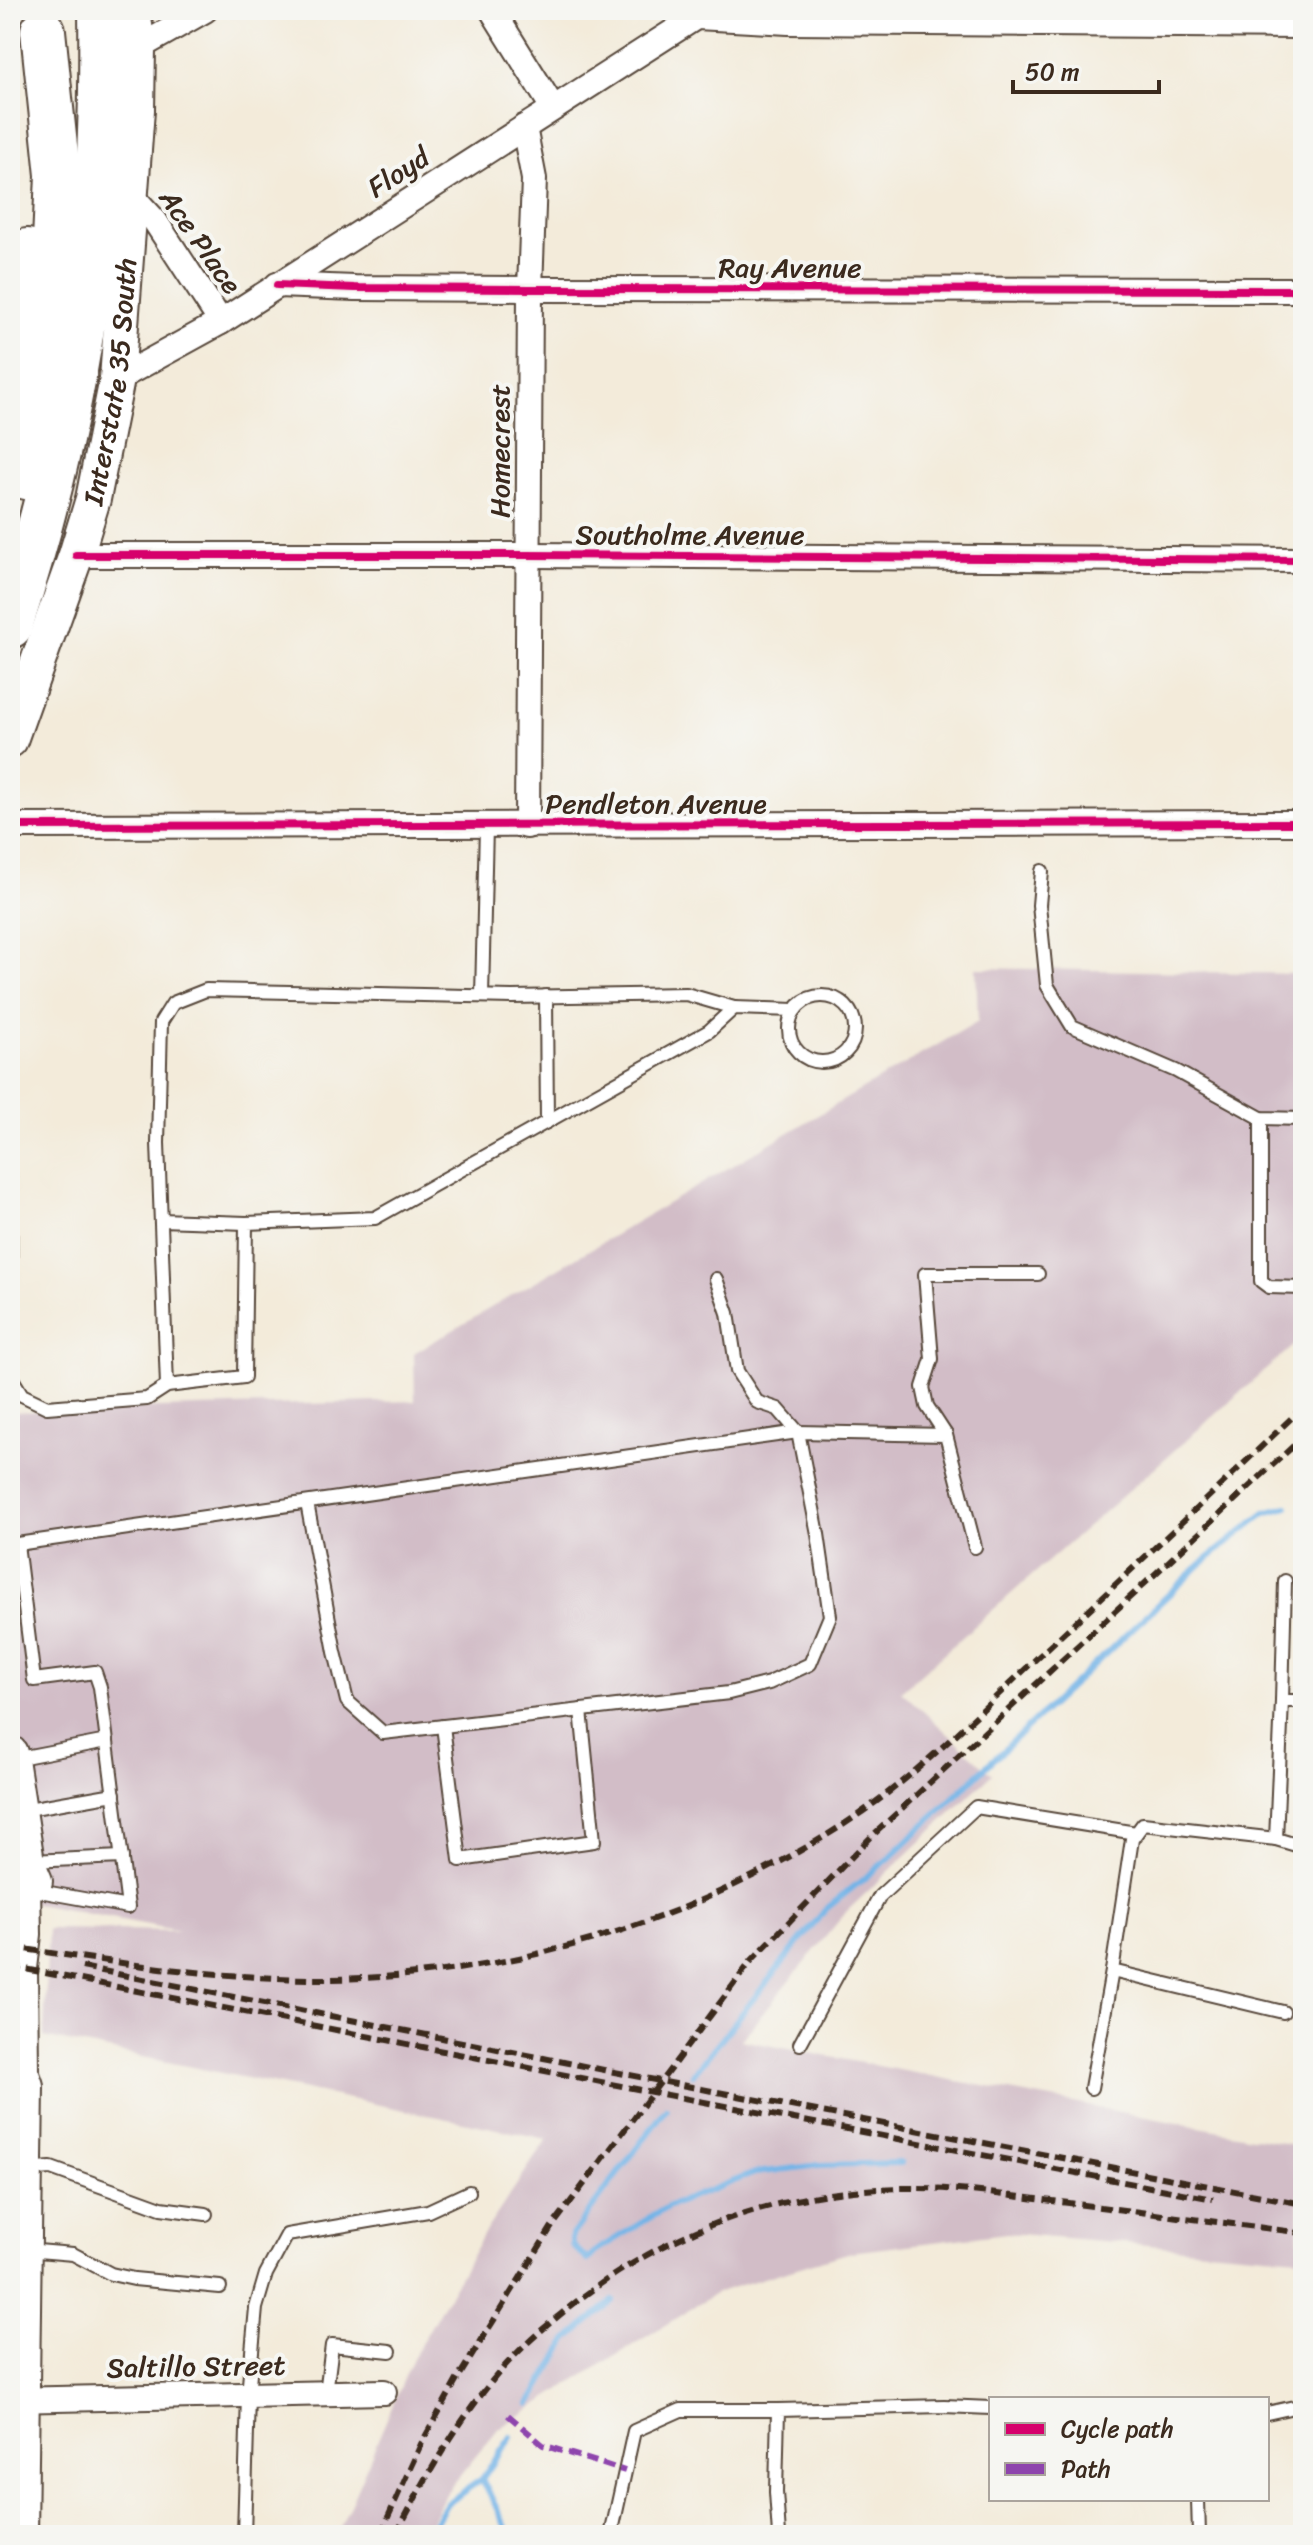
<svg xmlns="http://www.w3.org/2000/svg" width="1313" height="2545" font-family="Sriracha,sans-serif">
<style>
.industrial{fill:#d2bdc7}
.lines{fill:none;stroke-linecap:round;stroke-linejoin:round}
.stream{stroke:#73b4e7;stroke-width:6}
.lane-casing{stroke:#57473a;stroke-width:16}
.street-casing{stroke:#57473a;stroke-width:28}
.secondary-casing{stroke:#57473a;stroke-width:38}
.highway-casing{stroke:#57473a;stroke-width:48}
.lane{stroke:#fff;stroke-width:12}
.street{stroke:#fff;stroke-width:24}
.secondary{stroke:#fff;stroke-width:34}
.highway{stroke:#fff;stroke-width:44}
.rail{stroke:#3b2a1e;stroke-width:6;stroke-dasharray:12 6;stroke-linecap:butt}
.quiet{stroke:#8e44ad;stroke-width:6;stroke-dasharray:12 6;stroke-linecap:butt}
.cycleway-casing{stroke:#f6f6f2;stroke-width:13}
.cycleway{stroke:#d6006c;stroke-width:8}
.labels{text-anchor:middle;stroke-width:8;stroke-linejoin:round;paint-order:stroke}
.street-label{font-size:28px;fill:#3b2a1e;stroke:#f6f6f2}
</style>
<rect width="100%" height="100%" fill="#f6f6f2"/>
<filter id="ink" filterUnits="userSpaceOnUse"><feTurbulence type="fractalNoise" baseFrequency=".0125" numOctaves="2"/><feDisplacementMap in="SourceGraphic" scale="16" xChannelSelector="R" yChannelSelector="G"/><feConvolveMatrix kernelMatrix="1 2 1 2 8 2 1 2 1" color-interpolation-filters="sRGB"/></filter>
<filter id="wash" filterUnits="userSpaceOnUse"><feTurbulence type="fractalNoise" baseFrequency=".006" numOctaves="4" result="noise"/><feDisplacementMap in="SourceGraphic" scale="32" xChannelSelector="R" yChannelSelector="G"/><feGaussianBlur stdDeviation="1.8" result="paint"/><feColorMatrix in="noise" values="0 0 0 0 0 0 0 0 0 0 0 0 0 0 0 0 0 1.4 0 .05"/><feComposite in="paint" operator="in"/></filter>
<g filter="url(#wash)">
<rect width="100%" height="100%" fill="#f3ebda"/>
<polygon class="industrial" points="976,968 1303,974 1303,1337 901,1691 992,1774 846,1912 741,2040 1299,2146 1299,2258 1007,2233 850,2252 718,2292 498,2429 445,2494 425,2535 337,2535 413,2358 483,2235 547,2139 44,2037 48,1929 180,1931 10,1899 10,1412 415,1401 414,1353 978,1021"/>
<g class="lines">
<g class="stream">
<polyline points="693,2074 826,1909 887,1860 1201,1564 1265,1513 1287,1507"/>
<polyline points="666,2109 572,2235 572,2245 588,2260 597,2250 669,2206 755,2173 820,2165 901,2163"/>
<polyline points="530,2404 568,2339 613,2301"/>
<polyline points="482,2479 510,2535"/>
<polyline points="428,2535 447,2503 482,2479 511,2437"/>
</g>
</g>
</g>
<g filter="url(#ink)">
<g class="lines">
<g class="lane-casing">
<g id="lane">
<polyline points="1042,871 1039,905 1047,985 1072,1026 1176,1071 1261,1118 1303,1119"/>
<circle cx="822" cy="1029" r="33"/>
<polyline points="482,996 486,826"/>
<polyline points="546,996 547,1122"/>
<polyline points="1261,1118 1261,1281 1269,1287 1303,1288"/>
<polyline points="10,1169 11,1377 22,1395 47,1407 147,1399 167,1386 244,1377 246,1223 375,1218 709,1031 734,1008 795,1010"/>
<polyline points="161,1220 246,1223"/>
<polyline points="167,1386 158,1143 161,1022 173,1003 206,990 512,997 686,994 734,1008"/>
<polyline points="946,1435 927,1406 923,1387 932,1359 925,1274 1038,1274"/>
<polyline points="307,1503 335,1652 347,1701 383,1733 729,1693 769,1683 810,1664 830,1616 818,1534 798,1432 778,1409 757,1402 737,1371 728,1313 716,1279"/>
<polyline points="17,1544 34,1680 95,1672 100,1687 128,1907 39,1891"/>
<polyline points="10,1545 798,1432 946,1435 975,1547"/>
<polyline points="1285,1581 1282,1701 1303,1701"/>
<polyline points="1282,1701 1276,1839 1143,1824 1132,1839 1112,1971 1283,2012"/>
<polyline points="443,1726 460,1860 594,1841 581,1710"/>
<polyline points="14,1759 107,1741"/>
<polyline points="22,1810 114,1794"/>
<polyline points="1276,1839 1303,1847"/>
<polyline points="30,1861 122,1857"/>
<polyline points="800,2044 880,1896 976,1807 1136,1833"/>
<polyline points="1091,2088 1112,1971"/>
<polyline points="25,2170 51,2168 161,2208 206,2214"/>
<polyline points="26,2250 73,2254 111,2274 134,2279 220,2287"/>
<polyline points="326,2393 332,2345 390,2351"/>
<polyline points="1267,2413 1303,2405"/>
<polyline points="1198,2499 1199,2535"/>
<polyline points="244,2535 248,2395 256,2308 266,2274 287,2235 428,2211 469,2192"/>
<polyline points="611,2535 634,2431 681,2410 778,2410"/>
<polyline points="779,2535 776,2492 778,2410 944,2406 991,2408"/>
</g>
</g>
<g class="street-casing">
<g id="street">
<polyline points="492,10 553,108"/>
<polyline points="697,17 788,22 1303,26"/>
<polyline points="138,48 205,10"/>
<polyline points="524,127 534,179 530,289 527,826"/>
<polyline points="132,196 155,221 221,322"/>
<polyline points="277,285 355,288 530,289 1303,290"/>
<polyline points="117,379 221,322 707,10"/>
<polyline points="76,555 528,555 1303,560"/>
<polyline points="10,826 1303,823"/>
<polyline points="10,2400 384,2392"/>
</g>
</g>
<g class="secondary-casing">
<g id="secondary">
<path id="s1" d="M10 740 76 555 93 499 117 379 137 110 138 48 133 10"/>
<polyline points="10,1753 27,1862 35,1881"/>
<polyline points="20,2535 26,2086 21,2072 20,1968 24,1934 23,1887 27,1862"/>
</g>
</g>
<g class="highway-casing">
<g id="highway">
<polyline points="10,355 27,251"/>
<polyline points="26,477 53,284 58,175 43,31"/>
<path d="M10 626C52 497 82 363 94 229 101 156 102 83 101 10"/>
</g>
</g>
<use href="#lane" class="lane"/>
<use href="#street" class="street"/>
<use href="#secondary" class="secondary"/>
<use href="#highway" class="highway"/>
<g class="rail">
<path d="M10 1947C115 1962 223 1980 329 1979 510 1977 686 1924 838 1828 911 1782 974 1717 1037 1658 1126 1575 1215 1491 1303 1407"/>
<polyline points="10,1966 652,2092 1213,2199"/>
<polyline points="82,1967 660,2081 1303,2204"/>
<polyline points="380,2535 421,2444 458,2378 551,2228 752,1960 871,1837 1303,1437"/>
<path d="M396 2535C423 2481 454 2428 492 2381 512 2356 536 2334 561 2314 661 2231 777 2190 906 2188 961 2187 1015 2197 1069 2203 1147 2213 1225 2223 1303 2233"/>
</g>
<polyline class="quiet" points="508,2415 543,2445 625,2471"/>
<g class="cycleway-casing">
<g id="cycleway">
<polyline points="277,285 355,288 530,289 1303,290"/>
<polyline points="76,555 528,555 1303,560"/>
<polyline points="10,826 1303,823"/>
</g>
</g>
<use href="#cycleway" class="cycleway"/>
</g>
</g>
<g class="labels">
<g class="street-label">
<text transform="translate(398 172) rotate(-33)" y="10">Floyd</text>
<text transform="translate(201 241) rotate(55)" y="10">Ace Place</text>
<text x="790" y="277">Ray Avenue</text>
<text dy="10" stroke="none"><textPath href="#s1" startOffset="374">Interstate 35 South</textPath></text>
<text transform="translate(499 451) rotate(-90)" y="10">Homecrest</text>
<text x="690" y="544">Southolme Avenue</text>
<text x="656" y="813">Pendleton Avenue</text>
<text transform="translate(196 2366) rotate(-1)" y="10">Saltillo Street</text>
</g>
</g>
<rect width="1313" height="2545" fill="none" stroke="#f6f6f2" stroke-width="40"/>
<rect x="989" y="2397" width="280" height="104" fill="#f6f6f2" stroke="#aba49d" stroke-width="2"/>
<rect x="1005" y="2423" width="40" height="12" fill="#d6006c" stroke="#aba49d" stroke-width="2"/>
<text x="1061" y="2437" font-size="24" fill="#3b2a1e">Cycle path</text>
<rect x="1005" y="2463" width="40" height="12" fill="#8e44ad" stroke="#aba49d" stroke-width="2"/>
<text x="1061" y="2477" font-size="24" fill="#3b2a1e">Path</text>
<path d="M1013 80v12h146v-12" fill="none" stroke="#3b2a1e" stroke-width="4"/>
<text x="1025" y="80" font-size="24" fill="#3b2a1e" stroke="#f6f6f2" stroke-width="6" paint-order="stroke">50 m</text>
</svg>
